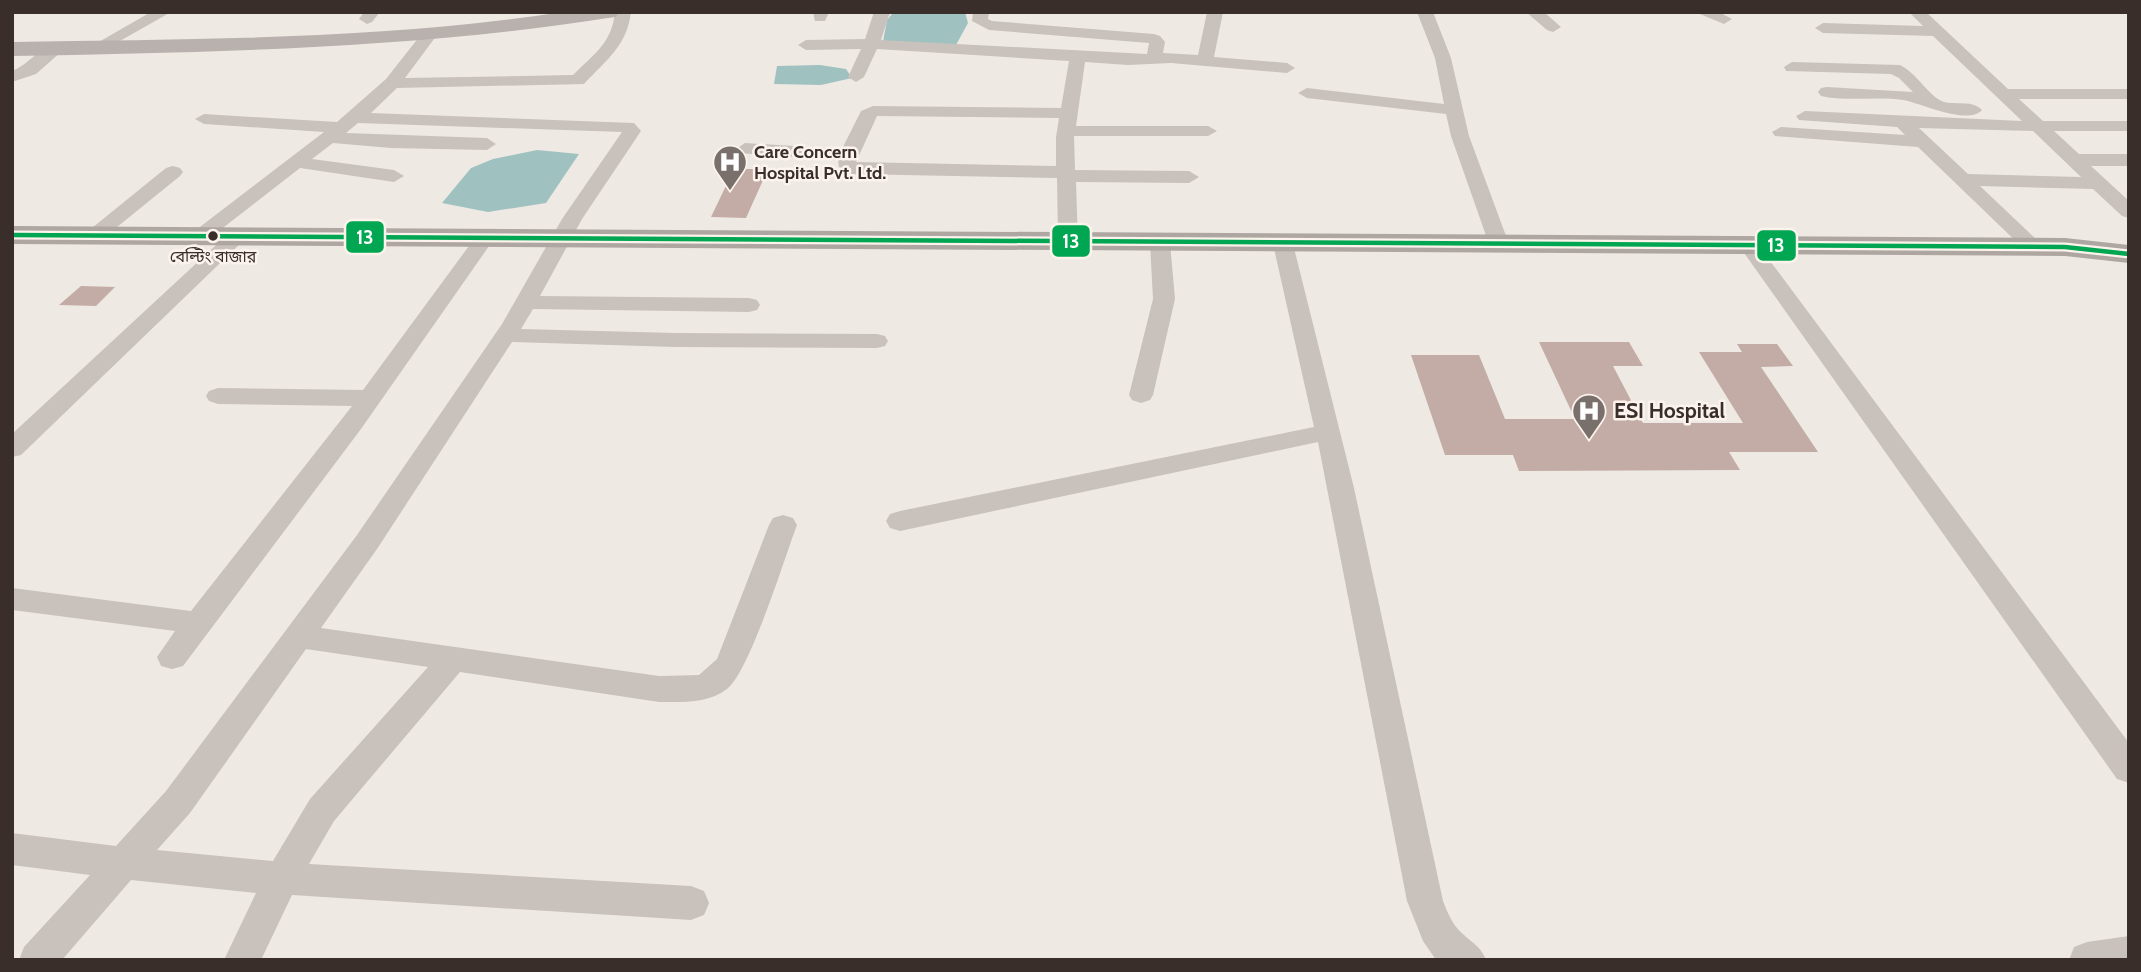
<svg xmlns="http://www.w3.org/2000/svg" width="2141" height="972" font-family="Cabin,'Noto Sans Bengali',sans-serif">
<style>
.water{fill:#9fc2c1}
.building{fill:#c3aca5}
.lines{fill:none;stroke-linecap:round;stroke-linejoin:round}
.street{fill:#c9c1bc;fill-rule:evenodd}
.secondary{fill:#b9b1ad;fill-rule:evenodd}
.primary{fill:#aea6a1;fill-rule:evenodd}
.bus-1-casing{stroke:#fbf3ec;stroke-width:9}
.bus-1{stroke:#00a651;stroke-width:4.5}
.bus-dot{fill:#3a2e2a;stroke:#fbf3ec;stroke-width:2.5}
.labels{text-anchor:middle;stroke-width:5;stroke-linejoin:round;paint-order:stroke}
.far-bus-label{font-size:16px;fill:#3a2e2a;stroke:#fbf3ec}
.far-poi-label{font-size:18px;font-weight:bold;fill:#3a2e2a;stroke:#fbf3ec;text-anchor:start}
.poi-label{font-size:21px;font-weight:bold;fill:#3a2e2a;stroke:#fbf3ec;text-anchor:start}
.line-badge{stroke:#fbf3ec;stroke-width:2.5}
.badge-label{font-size:19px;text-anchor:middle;font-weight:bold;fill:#fff}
</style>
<rect width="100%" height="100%" fill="#efe9e4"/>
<g class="water">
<polygon points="928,12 965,12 968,23 956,45 883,42 887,20 892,14"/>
<polygon points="820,65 846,69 852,78 821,85 774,84 777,66"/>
<polygon points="537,150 579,154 546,203 488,212 442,203 471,168 493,159"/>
</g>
<g class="building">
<polygon points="734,169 768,169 746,218 711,217"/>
<polygon points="81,286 115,287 96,306 59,305"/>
<polygon points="1539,342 1629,342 1643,366 1613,366 1643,423 1743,423 1699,352 1742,352 1737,344 1777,344 1793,366 1761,367 1818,452 1729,452 1740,470 1519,471 1513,455 1445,455 1411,355 1479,355 1505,419 1575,419"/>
</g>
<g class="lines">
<g class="street">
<polygon points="151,12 171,12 104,50 92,50 90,47"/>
<polygon points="364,12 380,12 372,22 367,24 359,19"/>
<path d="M615 12H631C627 46 606 60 584 84L397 88 371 113 634 123 641 131 582 219 540 296 749 298 757 300 760 305 757 310 749 312 533 309 521 329 676 333 877 334 885 336 888 341 885 346 877 348 676 347 512 342 377 549 321 628 659 676 699 675 717 659 769 525 773 518 783 515 793 518 797 525C785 557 749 673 727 689 708 704 681 702 659 702L460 672 334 821 309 864 691 886 704 891 709 903 704 915 691 920 292 895 261 960H224L256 893 131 880 62 960H19L24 947 90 875 12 865V833L116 846 166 791 357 535 502 324 562 219 622 132 358 123 346 133 487 138 496 144 487 150 391 148 333 143 312 159 394 170 404 176 394 182 300 168 206 241H192L189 237 192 233 324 132 204 124 195 119 204 114 337 122 386 79 423 32 429 30 437 35 405 78 573 75C594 54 612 43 615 12ZM306 649 428 667 310 799 273 861 157 850 190 813Z"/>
<polygon points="813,12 829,12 825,21 815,21"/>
<path d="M874 12H890L881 40 1147 54 1149 43 989 30 972 21 973 12H989L988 19 992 21 1154 34 1160 36 1165 42 1163 53 1198 55 1207 12H1223L1214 57 1287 63 1295 68 1287 73 1171 63 1128 65 1085 62 1076 126H1208L1217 131 1208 136H1074L1075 170 1189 171 1199 177 1189 183 1076 182 1078 243 1075 247H1061L1058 243 1057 178 851 174 839 167 838 160 738 153 736 149 745 143 842 149 861 111 873 106 1061 108 1069 61 877 49 864 77 856 82 848 77 861 49 806 50 798 45 806 40 865 39ZM877 116 1059 118 1056 137V166L856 162Z"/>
<polygon points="1417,12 1433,12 1451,58 1469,136 1509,244 1506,248 1492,248 1489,244 1451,136 1446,114 1307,98 1298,93 1307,88 1444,104 1435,58"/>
<polygon points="1526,12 1544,12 1561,27 1553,32 1547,30"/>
<polygon points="1695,12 1719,12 1732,19 1724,24"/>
<path d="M1909 12H1926L2008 89H2129V99H2019L2043 121H2129V131H2054L2079 154H2129V166H2091L2129 201V218L2122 216 2093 189 1980 186 2040 243 2043 247 2040 251H2026L1918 147 1775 136 1772 132 1781 127 1905 135 1897 127 1799 120 1796 116 1805 111 2022 121 1933 36 1823 33 1815 28 1823 23 1923 26ZM1919 128 2033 131 2081 177 1968 174Z"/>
<path d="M56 43 62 45 64 48 62 51 36 74 12 82V71C28 65 40 47 56 43Z"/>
<path d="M1792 62 1900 65C1917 73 1929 97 1944 102 1956 105 1973 100 1982 110 1968 126 1921 103 1903 100 1876 96 1847 102 1821 96L1818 92 1821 88 1827 87 1913 92 1899 78 1891 74 1786 71 1784 67Z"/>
<polygon points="173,166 180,168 183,172 180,176 101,240 87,240 84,236 87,232 166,168"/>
<polygon points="235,232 242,234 245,238 242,242 21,455 12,457 12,434 228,234"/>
<polygon points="484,233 491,235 494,239 361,429 183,666 172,669 161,666 157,657 175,631 12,610 12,588 191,611 352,406 218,404 209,401 206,396 209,391 218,388 363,390 477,235"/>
<polygon points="1160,237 1167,239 1170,243 1175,299 1153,395 1150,400 1141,403 1132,400 1129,395 1153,299 1150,243 1153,239"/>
<path d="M1283 238 1290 240 1293 244 1354 488 1443 901C1448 914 1453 926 1464 935 1474 944 1481 947 1486 960H1436L1423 941 1407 901 1318 442 900 531 890 528 886 521 890 514 900 511 1314 427 1273 244 1276 240Z"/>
<polygon points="1749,240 1756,242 2129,743 2129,783 2117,779 1742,250 1739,246 1742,242"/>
<polygon points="2129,936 2129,960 2069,960 2074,947 2087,942"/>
</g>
<path class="secondary" d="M563 12H619L616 17 608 18C410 49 212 52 12 56V42C196 39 381 40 563 12Z"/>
<polygon class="primary" points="12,226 2065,238 2129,245 2129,263 2065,256 12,244"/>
<g class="bus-1-casing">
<polyline id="bus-1" points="12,235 2065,247 2129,254"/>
</g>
<use href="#bus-1" class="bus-1"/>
</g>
<defs>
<g id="hospital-pin" transform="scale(1.75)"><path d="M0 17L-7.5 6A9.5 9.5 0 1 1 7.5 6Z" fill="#796f6b" stroke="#fbf3ec"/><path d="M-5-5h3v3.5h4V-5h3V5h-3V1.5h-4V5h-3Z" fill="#fff"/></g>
</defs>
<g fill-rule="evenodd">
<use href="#hospital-pin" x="730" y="162"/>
<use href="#hospital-pin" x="1589" y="411"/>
</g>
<circle class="bus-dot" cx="213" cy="236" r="6"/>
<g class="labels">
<g class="far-bus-label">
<text x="213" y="262">বেল্টিং বাজার</text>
</g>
<g class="far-poi-label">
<text x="754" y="158">Care Concern<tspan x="754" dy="21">Hospital Pvt. Ltd.</tspan></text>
</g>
<g class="poi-label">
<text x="1614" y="418">ESI Hospital</text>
</g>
</g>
<g class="line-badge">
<rect x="345" y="220" width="40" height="34" rx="7" fill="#00a651"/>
<rect x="1051" y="224" width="40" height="34" rx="7" fill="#00a651"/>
<rect x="1756" y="229" width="41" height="33" rx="7" fill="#00a651"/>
</g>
<g class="badge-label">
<text x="365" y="244">13</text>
<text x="1071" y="248">13</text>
<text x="1776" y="252">13</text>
</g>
<rect width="2141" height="972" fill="none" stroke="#3a2e2a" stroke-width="28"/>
</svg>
